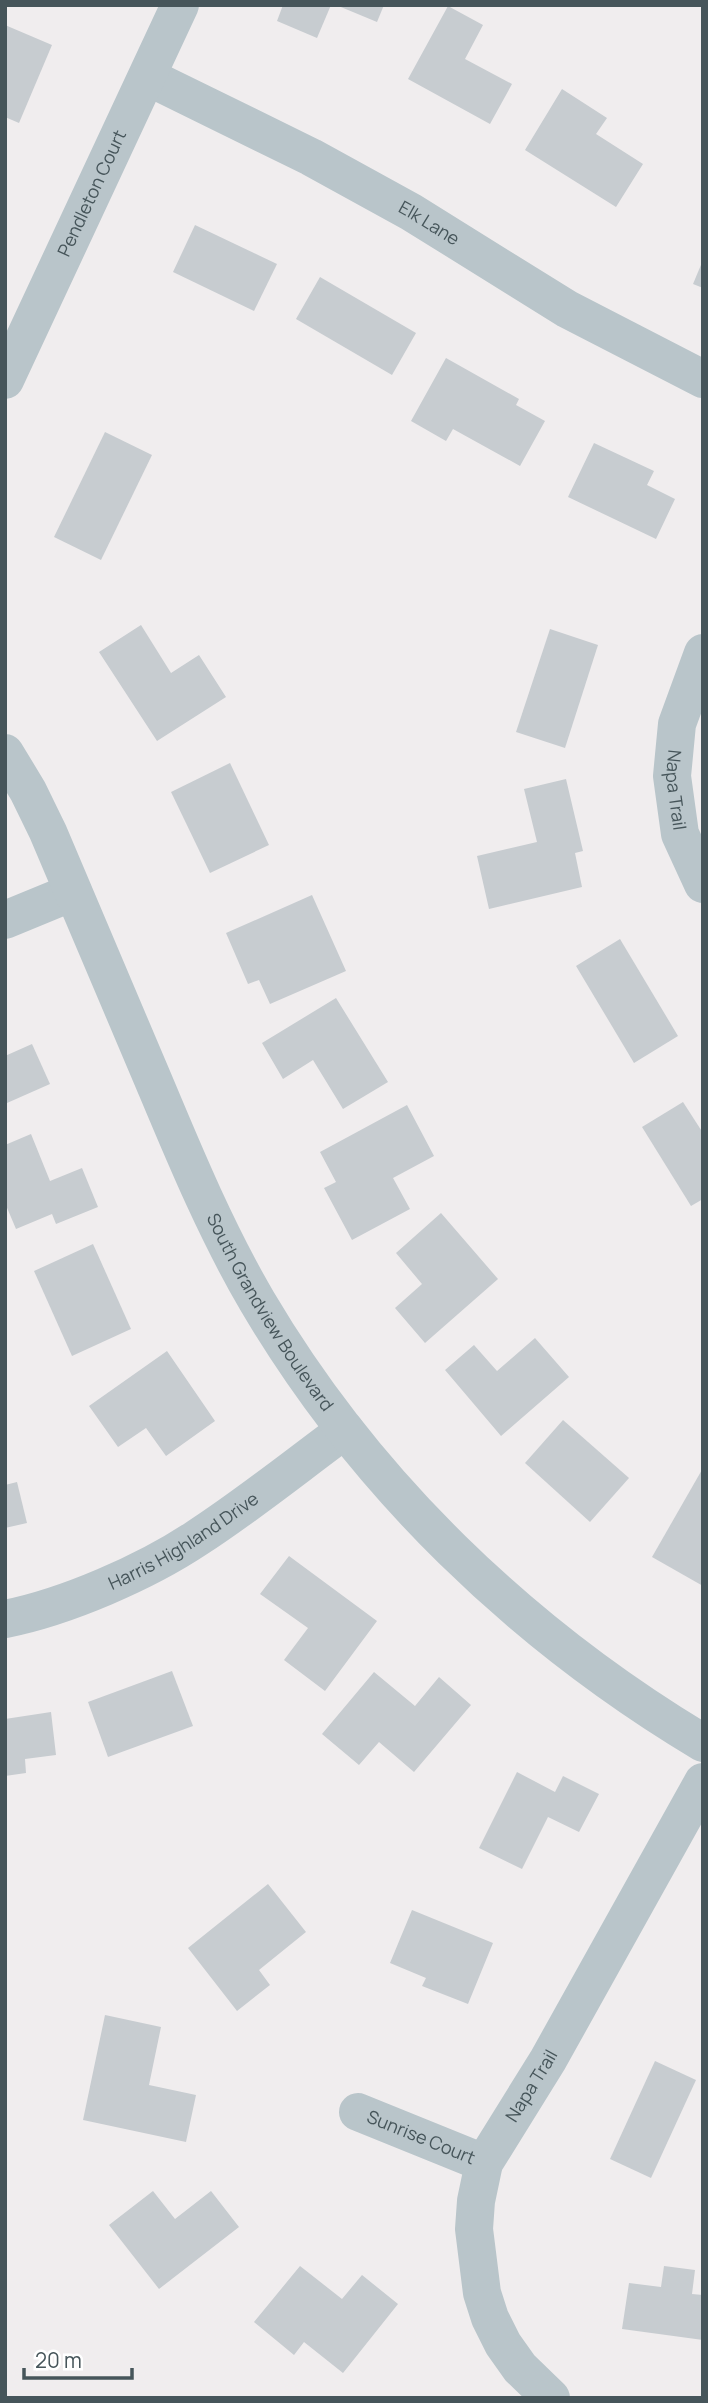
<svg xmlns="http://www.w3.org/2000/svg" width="708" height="2403" font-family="Manrope,sans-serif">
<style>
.building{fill:#c7ccd0}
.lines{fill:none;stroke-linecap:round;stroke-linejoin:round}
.minor{stroke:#b9c5ca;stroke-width:38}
.tertiary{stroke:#b9c5ca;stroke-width:38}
.labels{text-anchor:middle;stroke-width:7;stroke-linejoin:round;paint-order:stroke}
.street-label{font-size:18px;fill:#46555a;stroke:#fff}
</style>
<rect width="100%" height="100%" fill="#f0edee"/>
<g class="building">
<polygon points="283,5 331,5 317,38 277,21"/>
<polygon points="336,5 384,5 377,22"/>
<polygon points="448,6 483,25 465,59 512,84 490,124 408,79"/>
<polygon points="5,25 52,45 19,123 5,117"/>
<polygon points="562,89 607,118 596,134 643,164 616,207 525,150"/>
<polygon points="195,225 277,264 254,311 173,272"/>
<polygon points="703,260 703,288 693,284"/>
<polygon points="320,277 416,333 392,375 296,319"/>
<polygon points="446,358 519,399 516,405 545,421 520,466 453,429 446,441 411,421"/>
<polygon points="105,432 152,455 101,560 54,537"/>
<polygon points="594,443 654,471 647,485 675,499 656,539 568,497"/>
<polygon points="141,625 171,673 199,655 226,697 157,741 99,652"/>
<polygon points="550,629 598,645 565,748 516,732"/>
<polygon points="230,763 269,845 210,873 171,792"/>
<polygon points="566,779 583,851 575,853 582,887 489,909 477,856 537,842 524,789"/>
<polygon points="312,895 346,971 270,1004 259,980 248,984 226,933"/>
<polygon points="620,939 678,1036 634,1063 576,966"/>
<polygon points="336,998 388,1082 343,1109 313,1060 283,1079 262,1043"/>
<polygon points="32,1044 50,1084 7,1103 5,1099 5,1056"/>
<polygon points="683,1102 703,1133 703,1199 691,1206 642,1127"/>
<polygon points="407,1105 434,1156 393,1178 410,1209 352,1240 324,1188 336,1182 320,1152"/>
<polygon points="31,1134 50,1181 82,1168 98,1207 56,1224 52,1214 16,1229 5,1203 5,1145"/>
<polygon points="441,1213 498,1279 425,1343 395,1308 422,1284 396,1253"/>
<polygon points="93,1244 131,1329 72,1356 34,1271"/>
<polygon points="535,1338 569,1377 501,1436 445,1370 474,1345 497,1371"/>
<polygon points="167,1351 215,1421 166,1456 146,1428 118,1447 89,1406"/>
<polygon points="563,1420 629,1478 590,1522 525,1463"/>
<polygon points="703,1468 703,1586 652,1557"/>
<polygon points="17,1482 27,1523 5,1528 5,1485"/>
<polygon points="289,1556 377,1621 325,1691 284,1660 308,1628 260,1594"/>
<polygon points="172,1671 193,1726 108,1757 88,1702"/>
<polygon points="374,1672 415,1706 439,1677 471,1705 414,1772 379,1742 359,1765 322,1734"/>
<polygon points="51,1712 56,1755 25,1759 26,1773 5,1776 5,1719"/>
<polygon points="517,1772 555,1792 563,1776 599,1794 579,1832 548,1817 522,1869 479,1848"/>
<polygon points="268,1884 306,1932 259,1970 270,1985 237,2011 188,1948"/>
<polygon points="412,1910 493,1943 468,2004 422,1986 426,1978 390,1963"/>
<polygon points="105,2015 161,2027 149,2085 196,2095 186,2142 83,2120"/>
<polygon points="655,2061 696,2080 651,2178 610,2159"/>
<polygon points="153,2191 175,2219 211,2191 239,2227 159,2289 109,2225"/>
<polygon points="300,2266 342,2299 362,2275 398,2304 343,2373 304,2342 294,2355 254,2322"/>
<polygon points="664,2266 695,2270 692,2294 703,2295 703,2340 622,2329 629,2283 661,2287"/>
</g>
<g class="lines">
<g class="minor">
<path id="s1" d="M148 77 311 157 411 212 567 309 703 379"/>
<path id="s2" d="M5 380 180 5"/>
<path id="s3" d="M703 653 677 724 672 776 680 834 703 884"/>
<polyline points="5,920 73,892"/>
<path id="s4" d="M5 1619C66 1607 146 1572 197 1538 248 1505 296 1466 345 1430"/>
<path id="s5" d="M358 2112 484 2163"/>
<path id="s6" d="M551 2398 520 2368 503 2344 490 2318 482 2293 474 2229 476 2201 484 2163 548 2060 703 1782"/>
</g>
<path class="tertiary" id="s7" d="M5 753 28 791 48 832C83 915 118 998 154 1082 185 1156 216 1231 257 1301 365 1484 521 1634 703 1743"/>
</g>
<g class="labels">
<g class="street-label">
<text dy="6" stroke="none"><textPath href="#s2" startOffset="206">Pendleton Court</textPath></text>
<text dy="6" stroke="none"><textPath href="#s1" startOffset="317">Elk Lane</textPath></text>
<text dy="6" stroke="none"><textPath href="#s3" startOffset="142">Napa Trail</textPath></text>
<text dy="6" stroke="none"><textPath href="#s7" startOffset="620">South Grandview Boulevard</textPath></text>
<text dy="6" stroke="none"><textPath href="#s4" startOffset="196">Harris Highland Drive</textPath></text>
<text dy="6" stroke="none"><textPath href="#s6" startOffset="350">Napa Trail</textPath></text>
<text dy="6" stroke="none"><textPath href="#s5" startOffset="68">Sunrise Court</textPath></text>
</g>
</g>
<rect width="708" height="2403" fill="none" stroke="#46555a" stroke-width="14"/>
<path d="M24 2368v10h108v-10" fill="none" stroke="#46555a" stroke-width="3.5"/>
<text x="35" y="2368" font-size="21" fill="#46555a" stroke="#ffffff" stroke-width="5" paint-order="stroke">20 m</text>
</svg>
